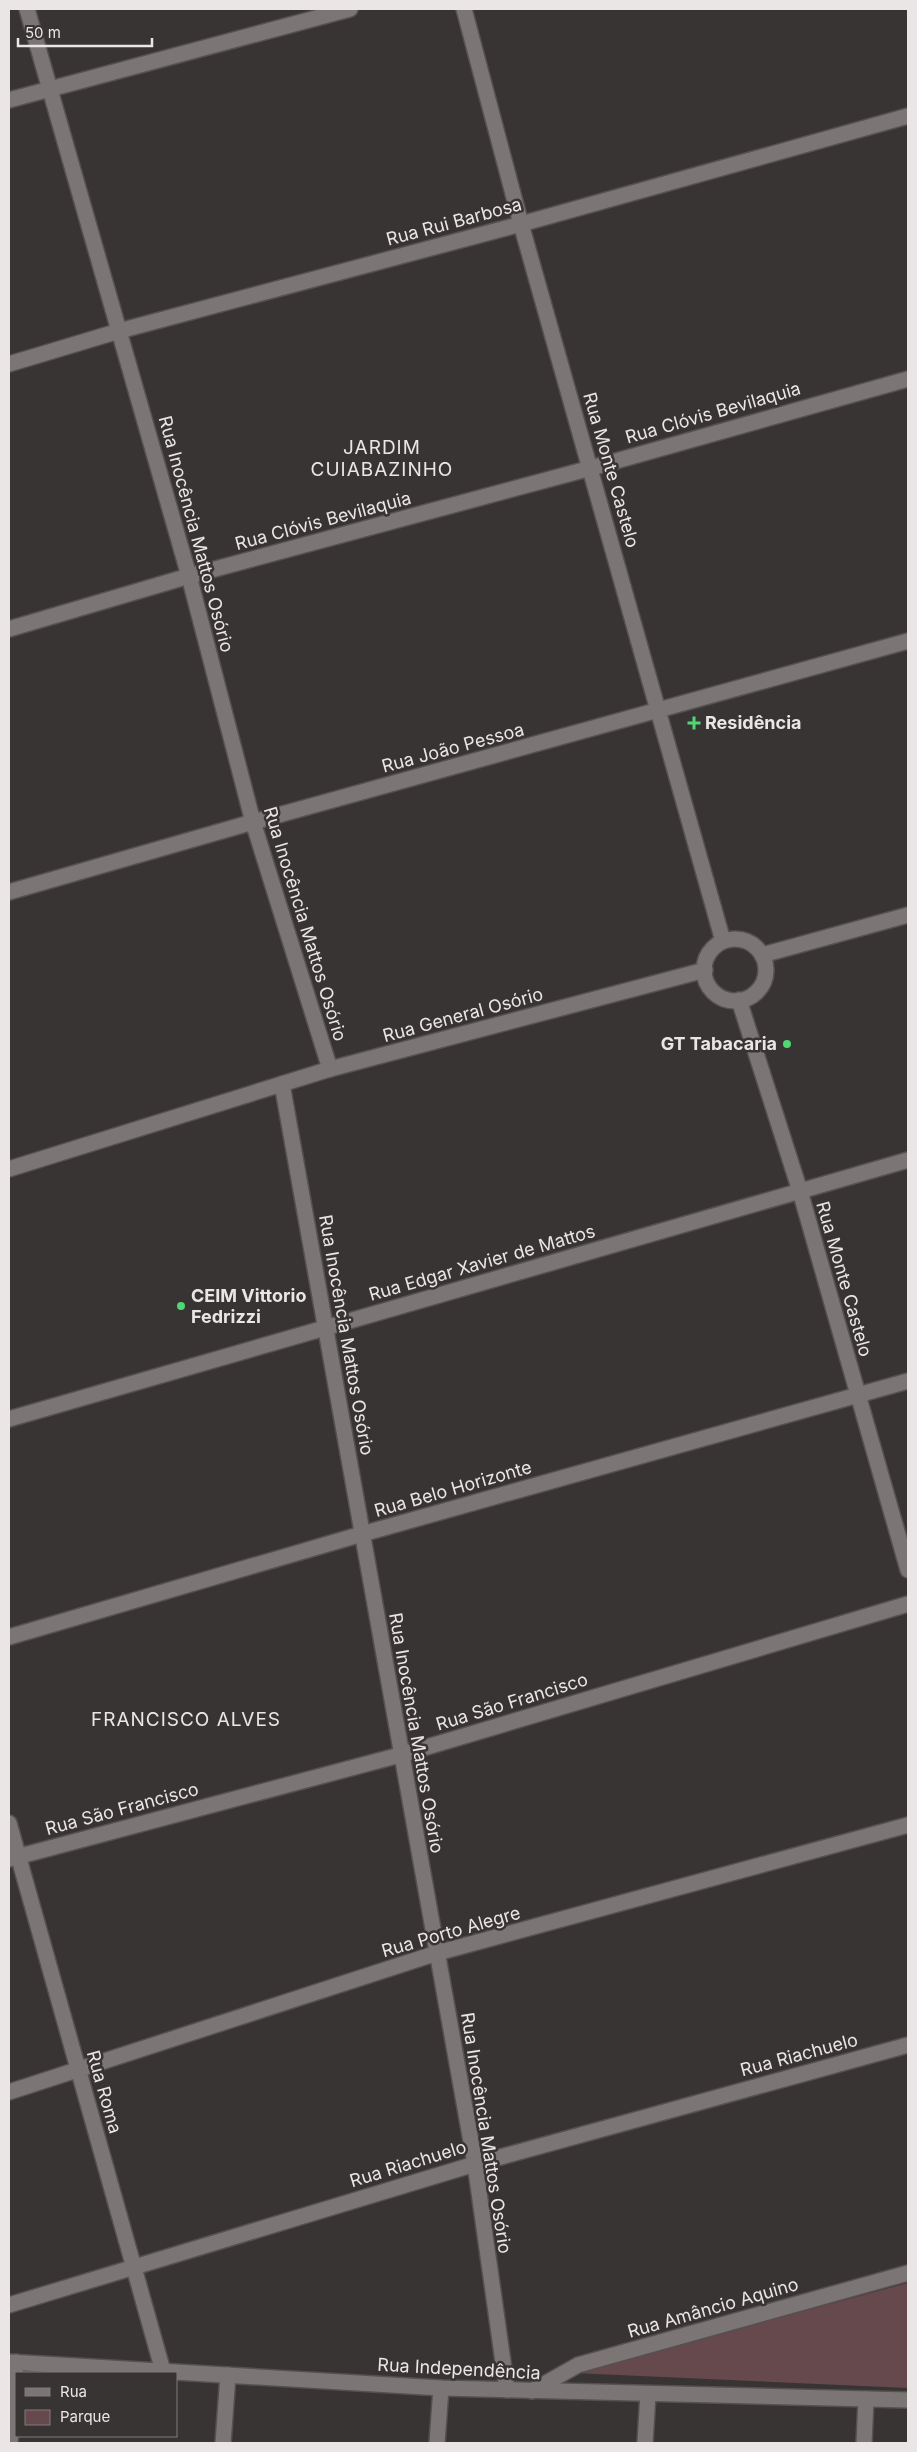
<svg xmlns="http://www.w3.org/2000/svg" width="917" height="2452" font-family="Inter,sans-serif">
<style>
.park{fill:#66494d}
.lines{fill:none;stroke-linecap:round;stroke-linejoin:round}
.street-casing{stroke:#555051;stroke-width:18}
.street{stroke:#7c7576;stroke-width:15}
.poi-dot{fill:#52d673;stroke:#393434;stroke-width:2}
.labels{text-anchor:middle;stroke-width:5;stroke-linejoin:round;paint-order:stroke}
.street-label{font-size:18px;fill:#eae6e6;stroke:#393434}
.poi-label{font-size:18px;font-weight:bold;fill:#eae6e6;stroke:#393434;text-anchor:start}
.neighbourhood-label{font-size:19px;letter-spacing:1px;fill:#eae6e6;stroke:#393434}
</style>
<rect width="100%" height="100%" fill="#393434"/>
<polygon class="park" points="908,2283 908,2388 574,2373"/>
<g class="lines">
<g class="street-casing">
<g id="street">
<polyline points="27,9 189,576 253,822 330,1069"/>
<polyline points="464,9 521,224 723,941"/>
<polyline points="9,100 350,9"/>
<polyline points="9,364 119,331 521,224 908,116"/>
<polyline points="9,629 189,576 591,468 908,379"/>
<polyline points="9,892 253,822 908,641"/>
<circle cx="735" cy="970" r="31"/>
<polyline points="762,955 908,915"/>
<polyline points="739,1000 800,1191 908,1570"/>
<polyline points="282,1084 475,2164 507,2390"/>
<polyline points="9,1169 330,1069 705,970"/>
<polyline points="9,1419 908,1160"/>
<polyline points="9,1637 362,1534 908,1381"/>
<polyline points="9,1823 163,2371"/>
<polyline points="9,1859 400,1755 908,1604"/>
<polyline points="9,2092 437,1953 908,1825"/>
<polyline points="9,2305 475,2164 908,2045"/>
<polyline points="9,2362 441,2388 908,2400"/>
<polyline points="532,2391 578,2365 908,2273"/>
<polyline points="10,2443 16,2362"/>
<polyline points="223,2443 228,2375"/>
<polyline points="437,2443 441,2388"/>
<polyline points="645,2443 648,2394"/>
<polyline points="864,2443 866,2399"/>
</g>
</g>
<use href="#street" class="street"/>
</g>
<g class="poi-dot">
<path d="M691.5 715.5h5v5h5v5h-5v5h-5v-5h-5v-5h5z"/>
<circle cx="787" cy="1044" r="5"/>
<circle cx="181" cy="1306" r="5"/>
</g>
<g class="labels">
<g class="street-label">
<text transform="translate(454 222) rotate(-15)" y="6">Rua Rui Barbosa</text>
<text transform="translate(713 413) rotate(-16)" y="6">Rua Clóvis Bevilaquia</text>
<text transform="translate(611 470) rotate(74)" y="6">Rua Monte Castelo</text>
<text transform="translate(323 521) rotate(-15)" y="6">Rua Clóvis Bevilaquia</text>
<text transform="translate(196 534) rotate(75)" y="6">Rua Inocência Mattos Osório</text>
<text transform="translate(453 748) rotate(-15)" y="6">Rua João Pessoa</text>
<text transform="translate(305 924) rotate(73)" y="6">Rua Inocência Mattos Osório</text>
<text transform="translate(463 1015) rotate(-15)" y="6">Rua General Osório</text>
<text transform="translate(482 1263) rotate(-16)" y="6">Rua Edgar Xavier de Mattos</text>
<text transform="translate(844 1279) rotate(74)" y="6">Rua Monte Castelo</text>
<text transform="translate(346 1335) rotate(80)" y="6">Rua Inocência Mattos Osório</text>
<text transform="translate(453 1489) rotate(-16)" y="6">Rua Belo Horizonte</text>
<text transform="translate(512 1702) rotate(-17)" y="6">Rua São Francisco</text>
<text transform="translate(416 1733) rotate(80)" y="6">Rua Inocência Mattos Osório</text>
<text transform="translate(122 1809) rotate(-15)" y="6">Rua São Francisco</text>
<text transform="translate(451 1932) rotate(-16)" y="6">Rua Porto Alegre</text>
<text transform="translate(799 2055) rotate(-15)" y="6">Rua Riachuelo</text>
<text transform="translate(104 2092) rotate(74)" y="6">Rua Roma</text>
<text transform="translate(486 2133) rotate(81)" y="6">Rua Inocência Mattos Osório</text>
<text transform="translate(408 2164) rotate(-17)" y="6">Rua Riachuelo</text>
<text transform="translate(713 2308) rotate(-16)" y="6">Rua Amâncio Aquino</text>
<text transform="translate(459 2369) rotate(3)" y="6">Rua Independência</text>
</g>
<g class="poi-label">
<text x="705" y="729">Residência</text>
<text x="777" y="1050" text-anchor="end">GT Tabacaria</text>
<text x="191" y="1302">CEIM Vittorio<tspan x="191" dy="21">Fedrizzi</tspan></text>
</g>
<g class="neighbourhood-label">
<text x="382" y="454">JARDIM<tspan x="382" dy="22">CUIABAZINHO</tspan></text>
<text x="186" y="1726">FRANCISCO ALVES</text>
</g>
</g>
<rect width="917" height="2452" fill="none" stroke="#eae6e6" stroke-width="20"/>
<rect x="15" y="2372" width="162" height="65" fill="#393434" stroke="#807b7b"/>
<rect x="25" y="2388" width="25" height="8" fill="#7c7576" stroke="#807b7b"/>
<text x="60" y="2397" font-size="15" fill="#eae6e6">Rua</text>
<rect x="25" y="2410" width="25" height="15" fill="#66494d" stroke="#807b7b"/>
<text x="60" y="2422" font-size="15" fill="#eae6e6">Parque</text>
<path d="M18 38v8h134v-8" fill="none" stroke="#eae6e6" stroke-width="2.5"/>
<text x="25" y="38" font-size="15" fill="#eae6e6" stroke="#393434" stroke-width="4" paint-order="stroke">50 m</text>
</svg>
